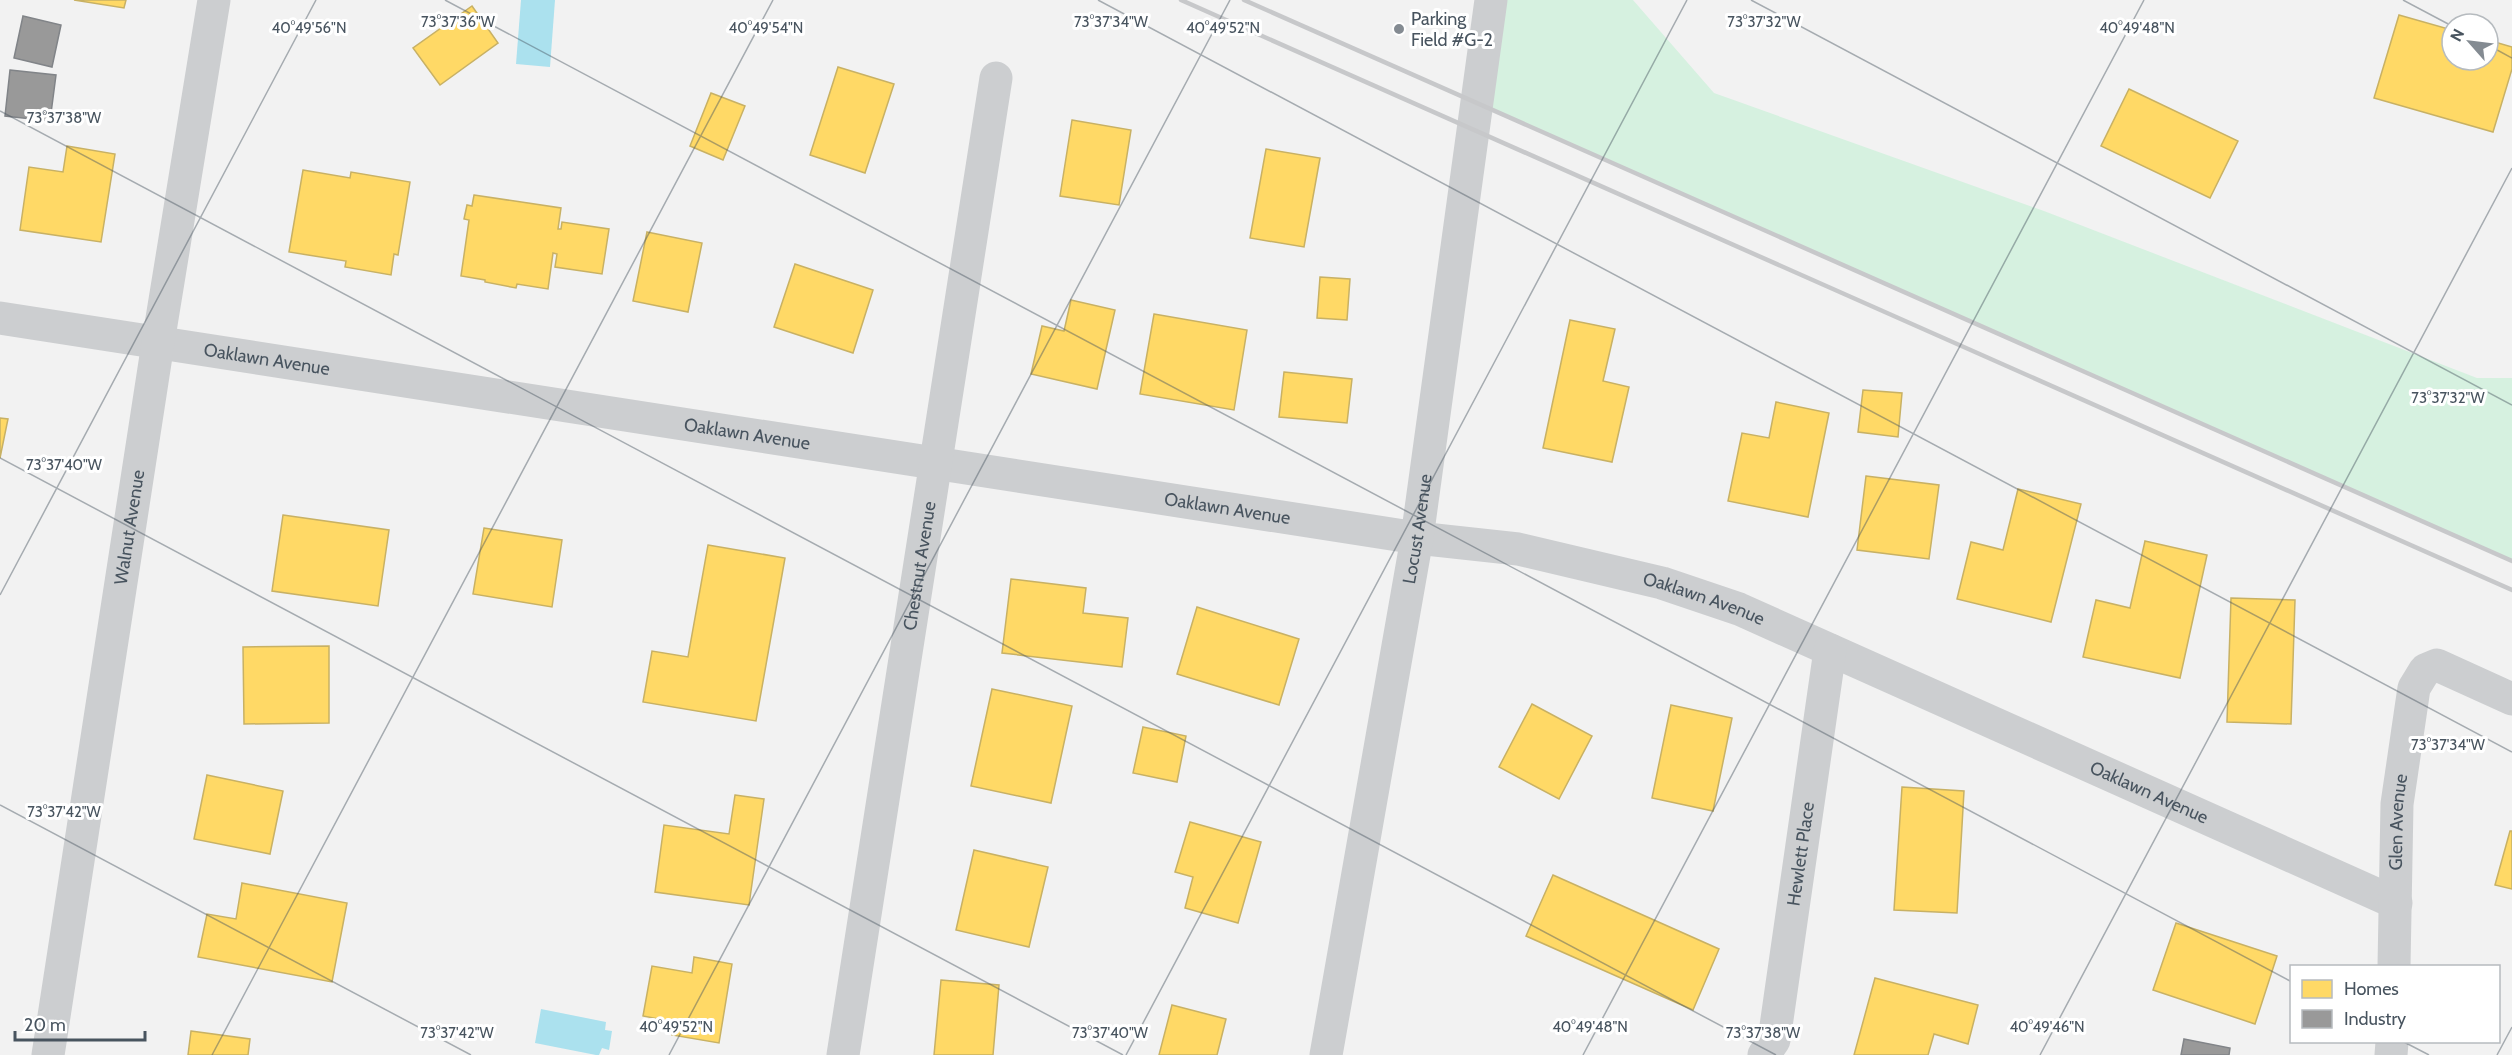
<svg xmlns="http://www.w3.org/2000/svg" width="2512" height="1055" font-family="Cabin,sans-serif">
<style>
.green{fill:#d6f1e0}
.water{fill:#abe1ee}
.homes{fill:#ffd966;stroke:#c8b164;stroke-width:1.5}
.industry{fill:#999;stroke:#818488;stroke-width:1.5}
.lines{fill:none;stroke-linecap:round;stroke-linejoin:round}
.minor{stroke:#ccced0;stroke-width:33}
.rail{stroke:#c7c8ca;stroke-width:4.5}
.ticks{fill:none;stroke:#48545f;stroke-width:1.5;stroke-opacity:0.45}
.poi-dot{fill:#848b92;stroke:#fff;stroke-width:2}
.labels{text-anchor:middle;stroke-width:6;stroke-linejoin:round;paint-order:stroke}
.poi-label{font-size:18px;fill:#48545f;stroke:#fff;text-anchor:start}
.street-label{font-size:18px;fill:#48545f;stroke:#fff}
.ticks-label{font-size:15px;text-anchor:middle;fill:#48545f;stroke:#fff;stroke-width:6;stroke-linejoin:round;paint-order:stroke}
</style>
<rect width="100%" height="100%" fill="#f2f2f2"/>
<polygon class="green" points="1491,0 1633,0 1714,93 2044,211 2477,378 2512,378 2512,561 1476,103"/>
<g class="water">
<polygon points="521,0 555,0 550,67 516,64"/>
<polygon points="541,1009 606,1022 605,1030 612,1031 609,1050 602,1048 599,1055 596,1055 535,1043"/>
</g>
<g class="homes">
<polygon points="74,0 126,0 124,8"/>
<polygon points="472,6 498,43 440,85 413,48"/>
<polygon points="2399,15 2452,30 2452,60 2488,60 2488,40 2512,47 2512,69 2493,132 2374,98"/>
<polygon points="838,67 894,84 865,173 810,155"/>
<polygon points="2129,89 2238,141 2210,198 2101,146"/>
<polygon points="711,93 745,106 723,160 690,146"/>
<polygon points="1072,120 1131,130 1119,205 1060,196"/>
<polygon points="67,146 115,154 101,242 20,230 29,167 63,172"/>
<polygon points="1266,149 1320,158 1304,247 1250,238"/>
<polygon points="303,170 350,178 351,172 410,182 398,255 394,254 391,275 345,267 346,261 289,252"/>
<polygon points="474,195 561,208 558,229 561,229 562,222 609,229 602,274 555,267 557,254 553,253 548,289 517,284 516,288 485,282 485,280 461,276 469,220 464,219 467,205 472,206"/>
<polygon points="647,232 702,243 688,312 633,301"/>
<polygon points="795,264 873,290 853,353 774,327"/>
<polygon points="1320,277 1350,279 1347,320 1317,318"/>
<polygon points="1071,300 1115,310 1097,389 1031,374 1042,326 1064,331"/>
<polygon points="1154,314 1247,330 1234,410 1140,394"/>
<polygon points="1570,320 1615,329 1603,381 1629,387 1612,462 1543,448"/>
<polygon points="1284,372 1352,379 1347,423 1279,417"/>
<polygon points="1863,390 1902,393 1898,437 1858,432"/>
<polygon points="1776,402 1829,413 1808,517 1728,501 1742,433 1769,438"/>
<polygon points="0,418 8,419 0,458"/>
<polygon points="1866,476 1939,485 1929,559 1857,550"/>
<polygon points="2018,489 2081,504 2051,622 1957,599 1971,542 2003,550"/>
<polygon points="283,515 389,530 378,606 272,591"/>
<polygon points="484,528 562,540 552,607 473,594"/>
<polygon points="2145,541 2207,555 2180,678 2083,657 2096,600 2130,608"/>
<polygon points="708,545 785,558 756,721 643,702 652,651 688,657"/>
<polygon points="1011,579 1086,588 1083,613 1128,618 1122,667 1002,653"/>
<polygon points="2231,598 2295,600 2291,724 2227,722"/>
<polygon points="1197,607 1299,639 1279,705 1177,674"/>
<polygon points="329,646 329,723 244,724 243,647"/>
<polygon points="992,689 1072,706 1051,803 971,786"/>
<polygon points="1532,704 1592,736 1559,799 1499,767"/>
<polygon points="1671,705 1732,718 1713,811 1652,798"/>
<polygon points="1143,727 1186,736 1177,782 1133,773"/>
<polygon points="207,775 283,791 270,854 194,839"/>
<polygon points="1902,787 1964,791 1957,913 1894,910"/>
<polygon points="735,795 764,799 749,905 655,892 664,825 729,834"/>
<polygon points="1190,822 1261,842 1238,923 1185,908 1193,877 1175,872"/>
<polygon points="2510,831 2512,831 2512,889 2495,885"/>
<polygon points="974,850 1048,867 1029,947 956,930"/>
<polygon points="1553,875 1719,949 1693,1010 1526,936"/>
<polygon points="242,883 347,903 332,982 198,957 207,914 236,919"/>
<polygon points="2176,923 2277,956 2255,1024 2153,990"/>
<polygon points="694,957 732,964 719,1043 672,1035 674,1022 643,1016 652,966 692,973"/>
<polygon points="1875,978 1978,1005 1968,1044 1934,1034 1928,1055 1854,1055"/>
<polygon points="941,980 999,985 993,1055 934,1055"/>
<polygon points="1172,1005 1226,1019 1217,1055 1159,1055"/>
<polygon points="191,1031 250,1039 248,1055 188,1055"/>
</g>
<g class="industry">
<polygon points="23,16 61,25 52,67 14,58"/>
<polygon points="10,70 56,75 50,121 5,116"/>
<polygon points="2184,1039 2230,1048 2229,1055 2181,1055"/>
</g>
<g class="lines">
<g class="minor">
<path id="s1" d="M0 318 1417 538 1518 549 1662 583 1739 609 2396 903"/>
<path id="s2" d="M2394 966 2397 804 2414 688 2425 670 2437 665 2512 699"/>
<path id="s3" d="M48 1055 158 343 214 0"/>
<path id="s4" d="M843 1055 996 78"/>
<path id="s5" d="M1326 1055 1417 538 1491 0"/>
<path id="s6" d="M1764 1055 1774 1040 1830 650"/>
<polyline points="2391,1055 2392,1042"/>
</g>
<g class="rail">
<polyline points="1181,0 2512,590"/>
<polyline points="1244,0 2512,561"/>
</g>
</g>
<path class="ticks" d="M445 0 2292 982M1098 0 2512 752M1751 0 2512 405M2403 0 2452 26M2488 45 2512 58M0 111 1776 1055M0 458 1123 1055M0 595 316 0M0 805 471 1055M2404 1042 2429 1055M212 1055 773 0M669 1055 1230 0M1126 1055 1687 0M1583 1055 2144 0M2040 1055 2512 168M2497 1055 2512 1027"/>
<circle class="poi-dot" cx="1399" cy="29" r="6"/>
<g class="labels">
<g class="poi-label">
<text x="1411" y="25">Parking<tspan x="1411" dy="21">Field #G-2</tspan></text>
</g>
<g class="street-label">
<text dy="6" stroke="none"><textPath href="#s1" startOffset="270">Oaklawn Avenue</textPath></text>
<text dy="6" stroke="none"><textPath href="#s1" startOffset="756">Oaklawn Avenue</textPath></text>
<text dy="6" stroke="none"><textPath href="#s1" startOffset="1242">Oaklawn Avenue</textPath></text>
<text dy="6" stroke="none"><textPath href="#s3" startOffset="534">Walnut Avenue</textPath></text>
<text dy="6" stroke="none"><textPath href="#s5" startOffset="534">Locust Avenue</textPath></text>
<text dy="6" stroke="none"><textPath href="#s4" startOffset="495">Chestnut Avenue</textPath></text>
<text dy="6" stroke="none"><textPath href="#s1" startOffset="1728">Oaklawn Avenue</textPath></text>
<text dy="6" stroke="none"><textPath href="#s1" startOffset="2214">Oaklawn Avenue</textPath></text>
<text dy="6" stroke="none"><textPath href="#s2" startOffset="144">Glen Avenue</textPath></text>
<text dy="6" stroke="none"><textPath href="#s6" startOffset="206">Hewlett Place</textPath></text>
</g>
</g>
<g class="ticks-label">
<text x="458" y="27">73°37'36"W</text>
<text x="1111" y="27">73°37'34"W</text>
<text x="1764" y="27">73°37'32"W</text>
<text x="309" y="33">40°49'56"N</text>
<text x="766" y="33">40°49'54"N</text>
<text x="1223" y="33">40°49'52"N</text>
<text x="2137" y="33">40°49'48"N</text>
<text x="64" y="123">73°37'38"W</text>
<text x="2448" y="403">73°37'32"W</text>
<text x="64" y="470">73°37'40"W</text>
<text x="2448" y="750">73°37'34"W</text>
<text x="64" y="817">73°37'42"W</text>
<text x="676" y="1032">40°49'52"N</text>
<text x="1590" y="1032">40°49'48"N</text>
<text x="2047" y="1032">40°49'46"N</text>
<text x="457" y="1038">73°37'42"W</text>
<text x="1110" y="1038">73°37'40"W</text>
<text x="1763" y="1038">73°37'38"W</text>
</g>
<rect x="2290" y="965" width="210" height="78" fill="#ffffff" stroke="#b6bbbf" stroke-width="1.5"/>
<rect x="2302" y="980" width="30" height="18" fill="#ffd966" stroke="#b6bbbf" stroke-width="1.5"/>
<text x="2344" y="995" font-size="18" fill="#48545f">Homes</text>
<rect x="2302" y="1010" width="30" height="18" fill="#999999" stroke="#b6bbbf" stroke-width="1.5"/>
<text x="2344" y="1025" font-size="18" fill="#48545f">Industry</text>
<g transform="translate(2470 42) rotate(298)"><circle r="28" fill="#ffffff" stroke="#b6bbbf" stroke-width="1.5"/>
<path d="M0-4.5L10 22L0 15L-10 22Z" fill="#848b92"/>
<text y="-9" font-size="16" font-weight="bold" text-anchor="middle" fill="#48545f">N</text>
</g>
<path d="M15 1031v9h130v-9" fill="none" stroke="#48545f" stroke-width="3"/>
<text x="24" y="1031" font-size="18" fill="#48545f" stroke="#ffffff" stroke-width="4.5" paint-order="stroke">20 m</text>
</svg>
